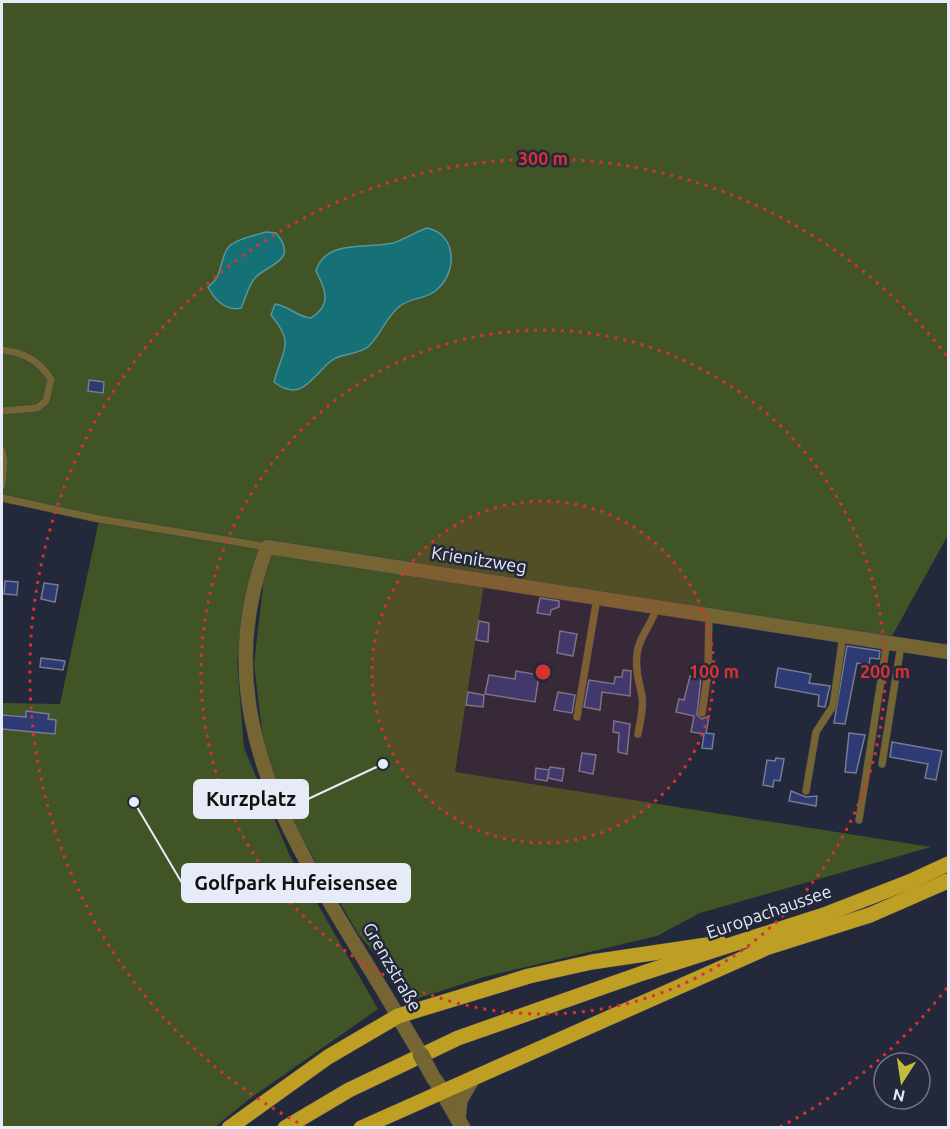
<svg xmlns="http://www.w3.org/2000/svg" width="950" height="1129" font-family="Ubuntu,sans-serif">
<style>
.green{fill:#405425}
.water{fill:#167177;stroke:#55969d;stroke-width:1.5}
.building{fill:#2e3a74;stroke:#757b91;stroke-width:1.5}
.lines{fill:none;stroke-linecap:round;stroke-linejoin:round}
.service-casing{stroke:#3e4354;stroke-width:8}
.minor-casing{stroke:#3e4354;stroke-width:15}
.tertiary-casing{stroke:#3e4354;stroke-width:16}
.primary-casing{stroke:#3e4354;stroke-width:16}
.service{stroke:#746532;stroke-width:7}
.minor{stroke:#746532;stroke-width:14}
.tertiary{stroke:#746532;stroke-width:15}
.primary{stroke:#bf9e24;stroke-width:15}
.tertiary-bridge-casing{stroke:#3e4354;stroke-width:16;stroke-linecap:butt}
.tertiary-bridge{stroke:#746532;stroke-width:15}
.ring{fill:none;stroke:#d73232;stroke-width:3;stroke-dasharray:3 6}
.labels{text-anchor:middle;stroke-width:5;stroke-linejoin:round;paint-order:stroke}
.street-label{font-size:18px;fill:#e7ebf7;stroke:#23283a}
.centre{fill:#d73232;stroke:#23283a;stroke-width:3}
.ring-label{font-size:18px;text-anchor:middle;font-weight:bold;fill:#d73232;stroke:#23283a;stroke-width:5;stroke-linejoin:round;paint-order:stroke}
.leader{fill:none;stroke:#e7ebf7;stroke-width:2}
.callout-dot{fill:#e7ebf7;stroke:#23283a;stroke-width:2}
.callout{fill:#e7ebf7;stroke:#e7ebf7;stroke-width:2}
.callout-label{font-size:20px;text-anchor:middle;font-weight:bold;fill:#111}
</style>
<rect width="100%" height="100%" fill="#23283a"/>
<polygon class="green" points="2,2 948,2 948,535 892,636 484,584 455,772 931,847 700,913 657,936 484,977 407,1002 387,968 359,935 314,859 286,809 264,748 254,664 267,551 237,660 244,748 290,856 378,1009 248,1100 215,1127 2,1127 2,703 60,704 99,520 5,499 2,503"/>
<g class="water">
<path d="M427 228C458 234 458 275 434 292 424 299 410 298 400 306 386 317 381 334 369 346 358 356 342 352 331 361 313 375 302 404 274 382 282 350 296 345 271 315L275 304C289 306 297 317 311 318 332 305 326 290 316 271 325 239 367 249 393 243 404 240 415 232 427 228Z"/>
<path d="M266 232 276 233C300 261 267 265 256 277 248 285 246 298 241 308 226 312 214 299 208 287 223 276 219 263 227 249 232 240 256 235 266 232Z"/>
</g>
<g class="building">
<polygon points="89,380 104,382 103,393 88,391"/>
<polygon points="5,581 18,582 17,595 4,594"/>
<polygon points="44,583 58,585 55,602 41,599"/>
<polygon points="540,598 559,601 559,607 551,610 550,615 537,613"/>
<polygon points="479,621 489,623 488,642 476,640"/>
<polygon points="560,631 577,634 573,656 557,653"/>
<polygon points="847,646 880,651 879,659 870,658 869,665 857,663 845,724 834,723"/>
<polygon points="41,658 65,661 63,670 40,667"/>
<polygon points="778,668 811,674 809,683 830,686 825,707 818,706 819,695 775,687"/>
<polygon points="623,670 631,671 630,696 602,692 600,710 584,707 589,680 614,684 615,677 622,677"/>
<polygon points="516,671 539,675 535,702 485,694 489,675 515,679"/>
<polygon points="690,676 701,678 697,715 702,719 709,716 706,733 714,734 712,749 702,748 704,734 691,732 694,716 676,712 679,699 684,700"/>
<polygon points="468,692 484,695 483,707 466,705"/>
<polygon points="558,692 575,695 572,713 554,710"/>
<polygon points="26,711 49,714 48,719 56,720 55,734 2,729 2,715 26,717"/>
<polygon points="614,721 630,724 627,754 618,752 619,733 613,732"/>
<polygon points="849,733 865,735 856,773 845,772"/>
<polygon points="892,742 942,751 936,780 925,778 928,764 890,757"/>
<polygon points="582,753 596,755 593,774 579,771"/>
<polygon points="776,758 784,759 780,781 774,780 773,787 763,785 767,760 775,761"/>
<polygon points="550,767 564,769 562,781 548,778 549,771 547,781 535,779 536,768 549,770"/>
<polygon points="791,791 806,797 817,796 816,806 789,801"/>
</g>
<g class="lines">
<g class="service-casing">
<g id="service">
<path d="M2 350C25 353 38 360 51 379L46 401 37 408 2 411"/>
<polyline points="2,451 4,461 2,485"/>
<polyline points="2,498 99,519 267,547"/>
<polyline points="702,713 708,671 709,614"/>
<polyline points="577,717 597,598"/>
<path d="M638 734C640 722 644 708 642 696 639 681 635 669 637 654 638 638 653 623 657 606"/>
<polyline points="882,764 901,645"/>
<polyline points="806,791 816,732 833,706 843,635"/>
<polyline points="859,820 887,642"/>
</g>
</g>
<g class="minor-casing">
<path id="minor" d="M398 1016C311 866 198 729 267 547L948 652"/>
</g>
<g class="tertiary-casing">
<g id="tertiary">
<polyline points="398,1016 420,1053"/>
<polyline points="436,1081 463,1128"/>
<polyline points="458,1119 460,1100 473,1078"/>
</g>
</g>
<g class="primary-casing">
<g id="primary">
<polyline points="756,951 870,915 948,881"/>
<polyline points="229,1128 328,1057 398,1016 529,976 592,962 720,943"/>
<polyline points="285,1128 349,1090 458,1038 643,973 824,915 909,882 948,864"/>
<polyline points="361,1128 764,949"/>
</g>
</g>
<use href="#service" class="service"/>
<use href="#minor" class="minor"/>
<use href="#tertiary" class="tertiary"/>
<use href="#primary" class="primary"/>
<g class="tertiary-bridge-casing">
<polyline id="tertiary-bridge" points="420,1053 434,1079"/>
</g>
<use href="#tertiary-bridge" class="tertiary-bridge"/>
</g>
<circle cx="543" cy="672" r="171" fill="#d73232" fill-opacity=".12"/>
<g class="ring">
<circle cx="543" cy="672" r="171"/>
<circle cx="543" cy="672" r="342"/>
<path d="M947 988A513 513 0 0 1 780 1127M306 1127A513 513 0 1 1 947 356"/>
</g>
<g class="labels">
<g class="street-label">
<text transform="translate(479 560) rotate(9)" y="6">Krienitzweg</text>
<text transform="translate(769 912) rotate(-19)" y="6">Europachaussee</text>
<text transform="translate(392 967) rotate(60)" y="6">Grenzstraße</text>
</g>
</g>
<circle cx="543" cy="672" r="9" class="centre"/>
<g class="ring-label">
<text x="543" y="165">300 m</text>
<text x="714" y="678">100 m</text>
<text x="885" y="678">200 m</text>
</g>
<path class="leader" d="M383 764L308 799M134 802L182 883"/>
<g class="callout-dot">
<circle cx="383" cy="764" r="6"/>
<circle cx="134" cy="802" r="6"/>
</g>
<g class="callout">
<rect x="194" y="780" width="114" height="38" rx="6"/>
<rect x="182" y="864" width="228" height="38" rx="6"/>
</g>
<g class="callout-label">
<text x="251" y="806">Kurzplatz</text>
<text x="296" y="890">Golfpark Hufeisensee</text>
</g>
<rect width="950" height="1129" fill="none" stroke="#e7ebf7" stroke-width="6"/>
<g transform="translate(902 1081) rotate(192)"><circle r="28" fill="#23283a" stroke="#717686" stroke-width="1.5"/>
<path d="M0-4.5L10 22L0 15L-10 22Z" fill="#c3bd3e"/>
<text y="-9" font-size="16" font-weight="bold" text-anchor="middle" fill="#e7ebf7">N</text>
</g>
</svg>
